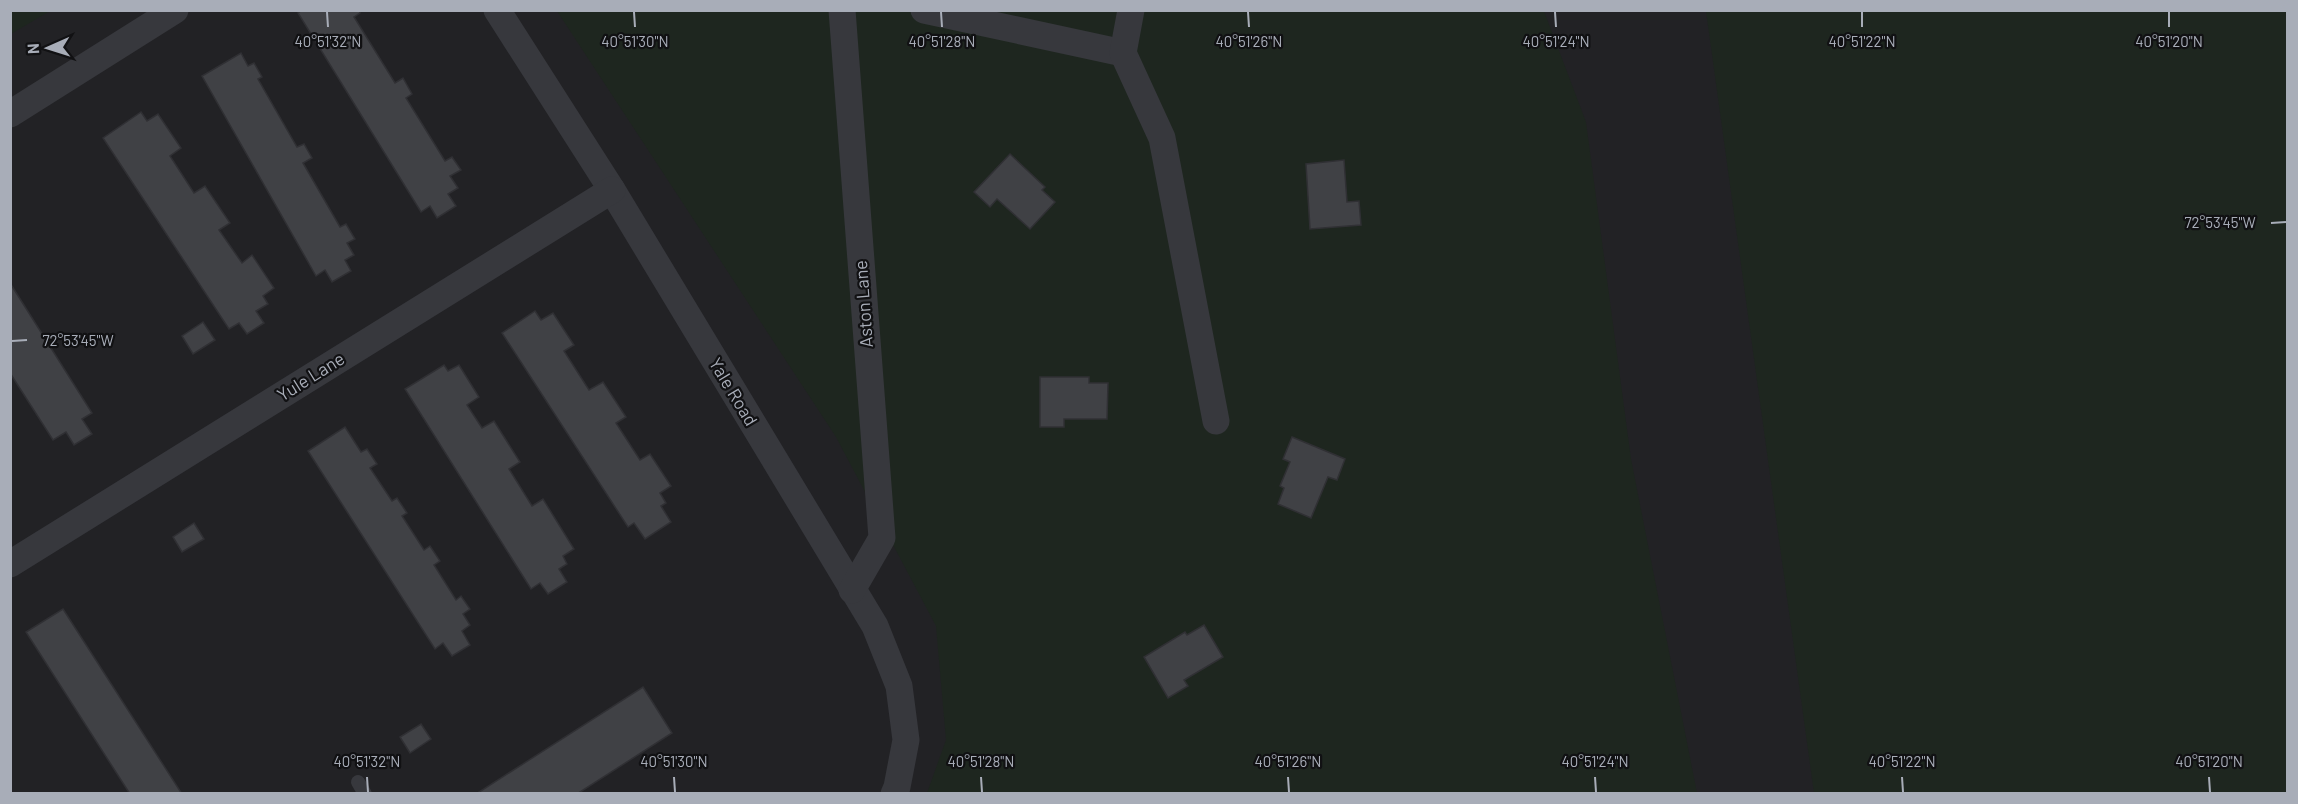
<svg xmlns="http://www.w3.org/2000/svg" width="2298" height="804" font-family="Barlow,sans-serif">
<style>
.built{fill:#222225}
.green{fill:#1e261f}
.building{fill:#404145;stroke:#303034;stroke-width:1.5}
.lines{fill:none;stroke-linecap:round;stroke-linejoin:round}
.lane{stroke:#37383d;stroke-width:14}
.street{stroke:#37383d;stroke-width:27}
.ticks{fill:none;stroke:#a8adb8;stroke-width:2}
.labels{text-anchor:middle;stroke-width:4.5;stroke-linejoin:round;paint-order:stroke}
.street-label{font-size:18px;fill:#a8adb8;stroke:#111113}
.ticks-label{font-size:15px;text-anchor:middle;fill:#a8adb8;stroke:#111113;stroke-width:4.5;stroke-linejoin:round;paint-order:stroke}
</style>
<rect width="100%" height="100%" fill="#161618"/>
<rect class="built" x="11" y="11" width="2276" height="782"/>
<g class="green">
<polygon points="11,10 50,10 50,11 11,34"/>
<polygon points="557,11 1544,11 1586,122 1631,459 1697,793 927,793 946,740 936,626 836,437"/>
<polygon points="1706,11 2287,11 2287,793 1814,793"/>
</g>
<g class="building">
<polygon points="302,10 359,10 360,13 354,17 395,83 403,78 412,94 406,98 445,161 452,157 461,170 450,176 458,188 448,194 456,206 437,218 430,206 421,212 298,13"/>
<polygon points="241,53 248,66 254,63 262,77 258,79 297,147 304,144 312,158 303,163 340,227 346,224 355,239 347,243 354,255 345,260 351,271 332,282 325,270 316,276 202,76"/>
<polygon points="141,112 147,121 158,114 181,148 170,156 194,193 205,186 230,223 219,230 242,263 252,255 274,288 263,296 268,304 256,311 264,323 247,334 239,323 229,329 103,138"/>
<polygon points="1010,154 1045,187 1042,190 1055,202 1030,229 997,199 990,207 974,192"/>
<polygon points="1344,160 1347,202 1359,201 1361,225 1310,229 1306,164"/>
<polygon points="10,283 92,413 82,419 92,434 74,445 66,432 53,440 10,373"/>
<polygon points="535,311 541,320 553,313 574,345 564,351 589,390 603,382 626,417 616,423 640,460 650,454 671,486 660,493 666,503 661,506 671,522 645,539 634,523 628,527 502,333"/>
<polygon points="203,322 215,340 193,354 182,336"/>
<polygon points="444,365 448,371 459,365 479,397 467,405 482,428 494,421 520,462 509,469 532,506 543,499 574,549 563,556 567,564 559,569 567,582 548,594 540,583 531,589 405,389"/>
<polygon points="1040,377 1089,377 1089,383 1108,383 1107,419 1064,419 1064,427 1040,427"/>
<polygon points="345,427 361,452 367,449 377,464 370,468 392,501 397,498 407,513 402,516 424,550 430,546 440,561 434,565 456,600 461,596 470,609 463,614 470,625 462,631 470,645 452,656 443,643 435,649 308,451"/>
<polygon points="1292,437 1345,459 1337,480 1328,477 1311,518 1278,504 1284,488 1280,486 1290,462 1283,459"/>
<polygon points="194,523 204,539 182,552 173,537"/>
<polygon points="63,609 182,794 130,794 26,632"/>
<polygon points="1204,625 1223,657 1184,680 1188,686 1168,698 1144,657 1185,632 1187,635"/>
<polygon points="643,687 672,733 577,794 476,794"/>
<polygon points="421,724 431,739 410,753 400,737"/>
</g>
<g class="lines">
<polyline class="lane" points="358,782 365,794"/>
<g class="street">
<polyline points="497,10 612,190 875,626 899,686 906,740 897,787 894,794"/>
<polyline points="842,10 882,538 852,590"/>
<polyline points="924,10 1123,53"/>
<polyline points="1131,10 1123,53 1162,138 1216,421"/>
<polyline points="10,114 175,10"/>
<polyline points="10,564 612,190"/>
</g>
</g>
<path class="ticks" d="M327 12 328 27M634 12 635 27M941 12 942 27M1248 12 1249 27M1555 12 1556 27M1862 12V27M2169 12V27M2271 223 2286 222M12 341 27 340M367 777 368 792M674 777 675 792M981 777 982 792M1288 777 1289 792M1595 777 1596 792M1902 777 1903 792M2209 777 2210 792"/>
<g class="labels">
<g class="street-label">
<text transform="translate(864 304) rotate(-94)" y="6">Aston Lane</text>
<text transform="translate(311 377) rotate(-32)" y="6">Yule Lane</text>
<text transform="translate(733 392) rotate(59)" y="6">Yale Road</text>
</g>
</g>
<g class="ticks-label">
<text x="328" y="47">40°51'32"N</text>
<text x="635" y="47">40°51'30"N</text>
<text x="942" y="47">40°51'28"N</text>
<text x="1249" y="47">40°51'26"N</text>
<text x="1556" y="47">40°51'24"N</text>
<text x="1862" y="47">40°51'22"N</text>
<text x="2169" y="47">40°51'20"N</text>
<text x="2220" y="228">72°53'45"W</text>
<text x="78" y="346">72°53'45"W</text>
<text x="367" y="767">40°51'32"N</text>
<text x="674" y="767">40°51'30"N</text>
<text x="981" y="767">40°51'28"N</text>
<text x="1288" y="767">40°51'26"N</text>
<text x="1595" y="767">40°51'24"N</text>
<text x="1902" y="767">40°51'22"N</text>
<text x="2209" y="767">40°51'20"N</text>
</g>
<rect width="2298" height="804" fill="none" stroke="#a8adb8" stroke-width="24"/>
<g transform="translate(48 48) rotate(267)" stroke="#111113" stroke-width="4.5" paint-order="stroke">
<path d="M0-4.5L10 22L0 15L-10 22Z" fill="#a8adb8"/>
<text y="-9" font-size="16" font-weight="bold" text-anchor="middle" fill="#a8adb8">N</text>
</g>
</svg>
